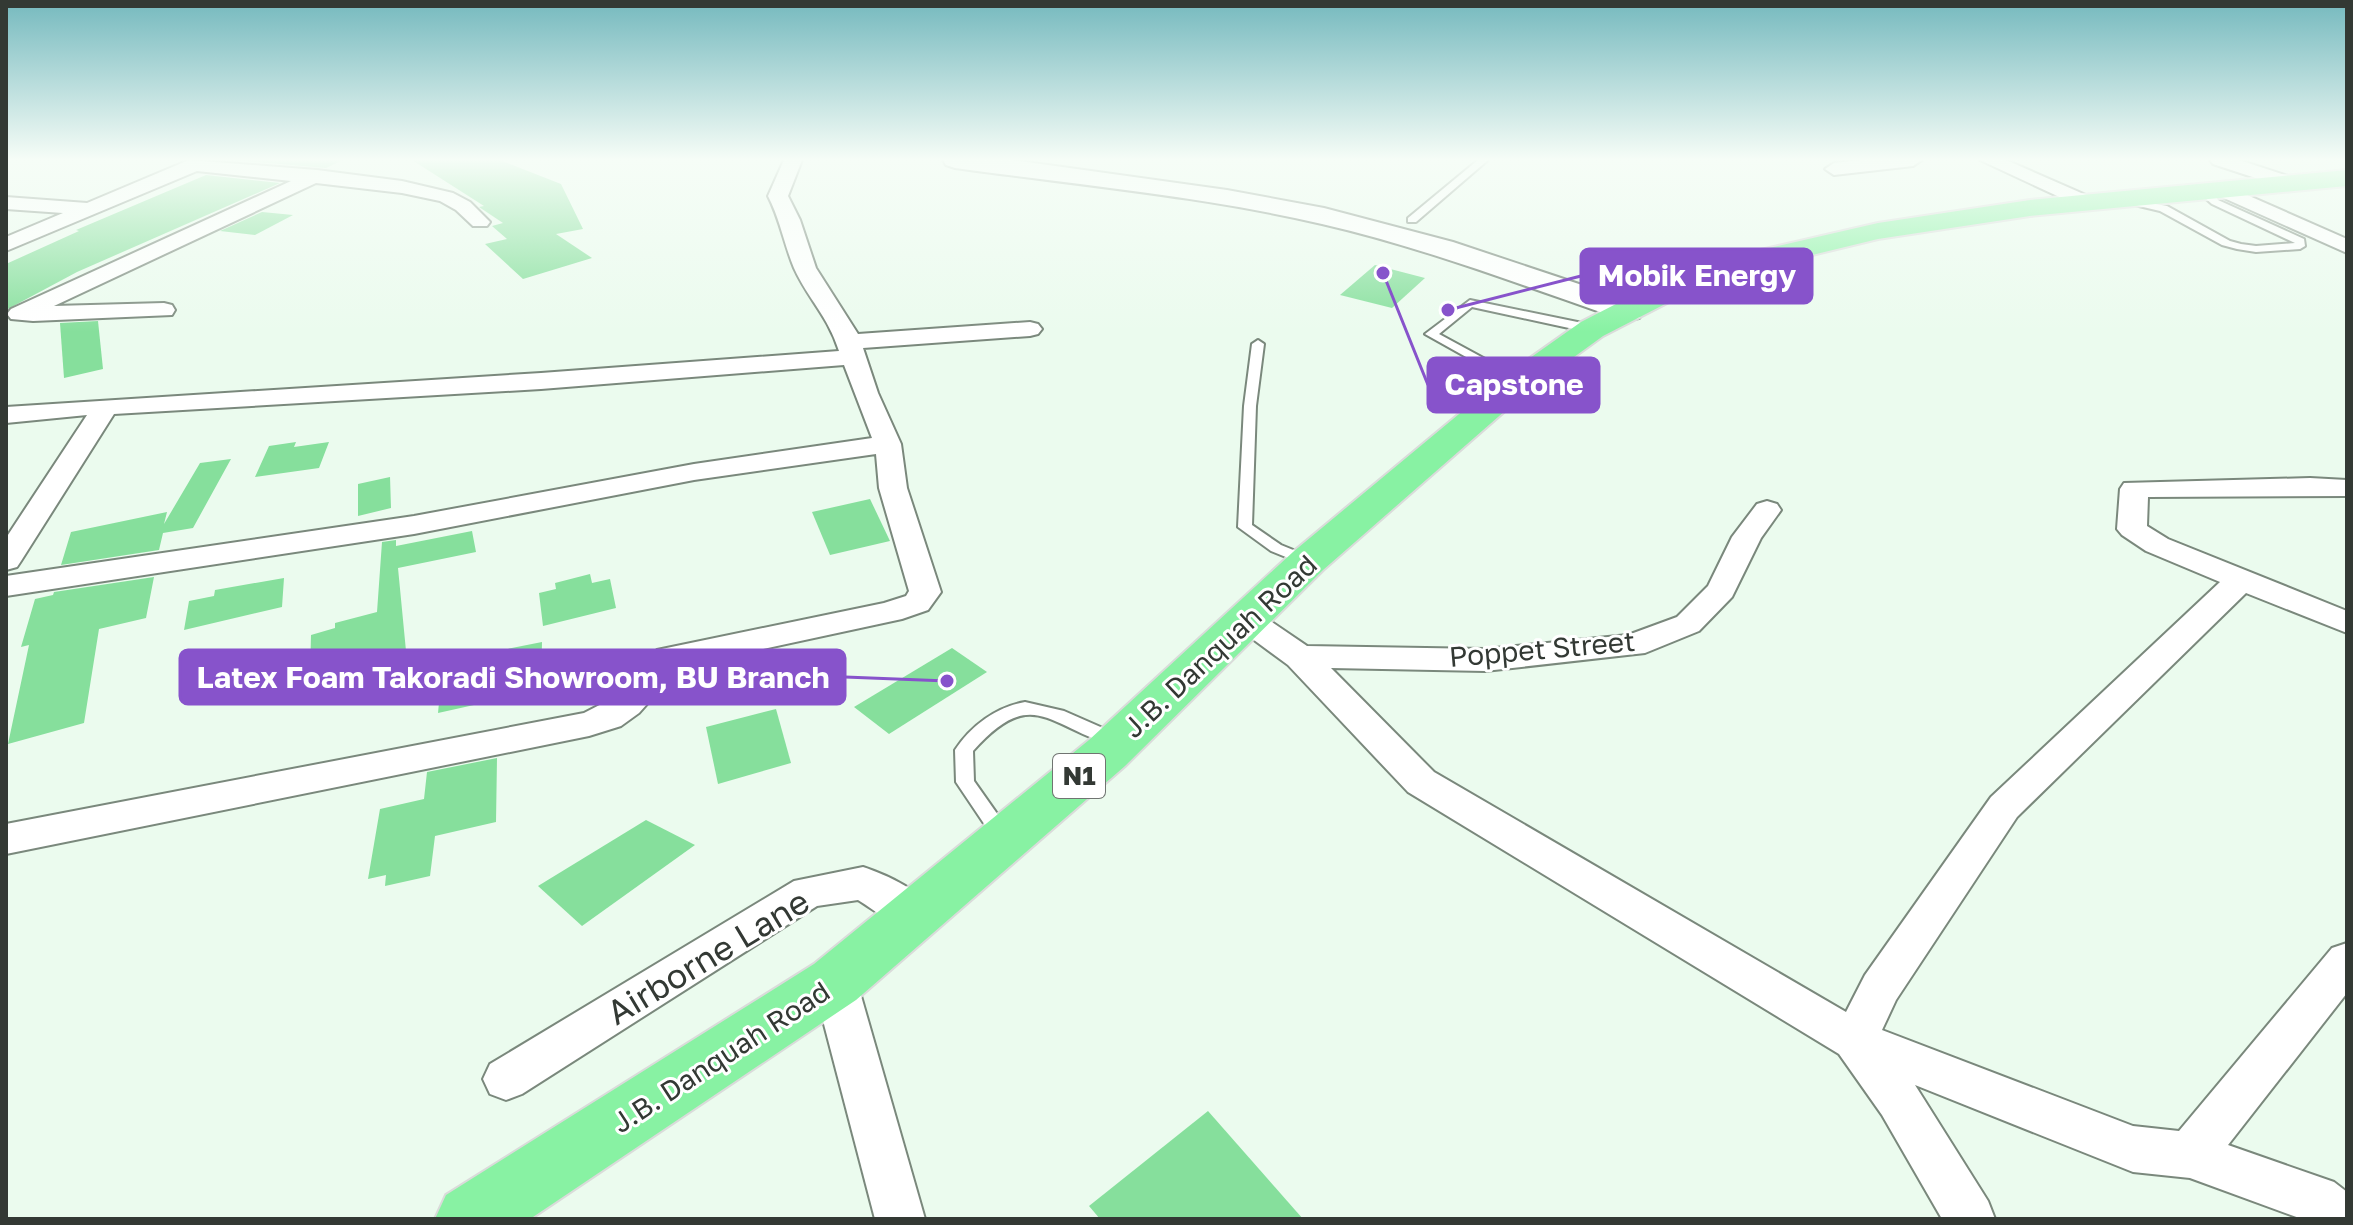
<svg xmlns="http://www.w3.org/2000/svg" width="2353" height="1225" font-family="'Golos Text',sans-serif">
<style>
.building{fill:#86df9c}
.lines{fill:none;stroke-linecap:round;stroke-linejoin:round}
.lane-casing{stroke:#7a887c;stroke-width:4}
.street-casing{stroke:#7a887c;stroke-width:4}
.secondary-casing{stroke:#7a887c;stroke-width:4}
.highway-casing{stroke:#dadbda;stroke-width:4}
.lane{fill:#fff;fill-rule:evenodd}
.street{fill:#fff;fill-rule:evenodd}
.secondary{fill:#fff;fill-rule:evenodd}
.highway{fill:#88f2a3;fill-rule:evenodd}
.labels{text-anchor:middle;stroke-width:6;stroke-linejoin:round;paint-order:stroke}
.shield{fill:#fff;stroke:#707471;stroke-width:2}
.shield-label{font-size:26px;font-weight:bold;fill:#333934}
.street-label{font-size:28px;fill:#333934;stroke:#fff}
.near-street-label{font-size:34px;fill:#333934;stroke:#fff}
.leader{fill:none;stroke:#8753cb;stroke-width:3}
.callout-dot{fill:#8753cb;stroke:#fff;stroke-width:3}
.callout{fill:#8753cb;stroke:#8753cb;stroke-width:3}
.callout-label{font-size:30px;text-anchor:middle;font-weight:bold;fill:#fff}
</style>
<rect width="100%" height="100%" fill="#ebfbee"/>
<g class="building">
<polygon points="234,160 343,160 326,168"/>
<polygon points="412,160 500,160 561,184 583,229 556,234 592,258 523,279 485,244 507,239 492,226 503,223 479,207 484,206"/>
<polygon points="206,175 280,183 77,272 6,310 6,264 79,231 76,230"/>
<polygon points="262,212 293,215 255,235 220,231"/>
<polygon points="1375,265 1425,278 1392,308 1340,295"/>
<polygon points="98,321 103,369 64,378 60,323"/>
<polygon points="296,442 294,447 329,442 319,468 255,477 269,446"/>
<polygon points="231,459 193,528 163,533 159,550 61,565 71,532 167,512 164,524 200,463"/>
<polygon points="390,477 391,508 358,516 358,484"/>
<polygon points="870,499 890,541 830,555 812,512"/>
<polygon points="472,531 476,552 398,568 406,651 310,677 311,635 335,628 335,623 377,612 382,542 396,540 396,546"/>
<polygon points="590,574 592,583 610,579 616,608 543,626 539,593 556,589 555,583"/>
<polygon points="154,577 146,618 99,629 84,723 8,744 29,645 21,647 35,599 53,595 54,592"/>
<polygon points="284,578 282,607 184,630 189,601 214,596 215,590"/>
<polygon points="542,642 541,690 438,713 443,662"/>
<polygon points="952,648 987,672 889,734 854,707"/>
<polygon points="776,709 791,763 718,784 706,727"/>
<polygon points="497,758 496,822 435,836 430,876 385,886 386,875 368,879 380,809 424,799 427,772"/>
<polygon points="646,820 695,845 582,926 538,886"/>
<polygon points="1208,1111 1303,1219 1100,1219 1089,1206"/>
</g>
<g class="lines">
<g class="lane-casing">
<g id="lane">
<polygon points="1478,160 1488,160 1416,222 1408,222 1408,218"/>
<polygon points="2209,188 2212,189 2218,200 2304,239 2305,246 2300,249 2256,252 2237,249 2222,245 2160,211 2122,202 2127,199 2167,206 2230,241 2241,244 2256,246 2295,243 2212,204 2205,198 2204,191"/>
<polygon points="1470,300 1592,325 1598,329 1592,333 1472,307 1439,334 1522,379 1524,382 1518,386 1425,334"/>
<polygon points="1258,340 1264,344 1256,406 1252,525 1281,545 1313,558 1316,561 1308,566 1271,551 1238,527 1244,406 1252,344"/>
<path d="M1025 702 1064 711 1121 736 1124 740 1121 744 1115 746C1048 727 1033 684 973 751L974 781 1012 835 1009 840 1002 842 995 840 956 782 955 750C971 726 996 707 1025 702Z"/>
</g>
</g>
<g class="street-casing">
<g id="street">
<polygon points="189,160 317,170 402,181 453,193 470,202 490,222 487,226 473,226 456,210 440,201 402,193 316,183 54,306 164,303 172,305 175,310 172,315 33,321 11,319 7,314 11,309 291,181 197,171 6,251 6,237 63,213 6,209 6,197 87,203"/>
<path d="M784 160H802L788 196 800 220 816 268 858 334 1030 322 1038 324 1042 329 1038 334 1030 336 863 348 878 393 901 444 907 488 941 592 928 610 902 619 680 667 639 713 621 726 589 736 6 854V824L584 713 615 697 657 650 884 603 906 596 909 591 879 488 876 454 694 480 414 534 6 596V576L414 516 694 464 872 438 844 365 541 389 114 414 21 561 17 567 6 570V538L87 415 6 423V407L541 373 839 351C828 316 808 299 794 268 784 244 780 219 768 196Z"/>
<polygon points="1860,160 1922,160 1913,166 1834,175 1825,169 1834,163"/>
<polygon points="1980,160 2006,160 2095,199 2098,203 2095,207 2081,207"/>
<polygon points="2210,160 2239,160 2297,179 2300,183 2297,187 2283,187 2213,164"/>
<polygon points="2222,184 2347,239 2347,253 2215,194 2212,190"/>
<polygon points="2310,478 2347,480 2347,496 2148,497 2147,526 2168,539 2347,611 2347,633 2246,593 2017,817 1896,1000 1882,1030 2133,1126 2179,1131 2332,948 2347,943 2347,993 2228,1145 2334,1182 2347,1192 2347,1219 2302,1219 2190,1178 2133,1172 1915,1085 1988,1201 1995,1219 1942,1219 1882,1115 1839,1054 1408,792 1288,665 1235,626 1230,619 1235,612 1246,609 1257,612 1307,646 1485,649 1628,635 1677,617 1708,586 1732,537 1757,504 1767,501 1777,504 1781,510 1761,538 1732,597 1699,631 1645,653 1485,671 1331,668 1434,772 1846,1012 1865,975 1991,797 2220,582 2146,551 2122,535 2117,529 2120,489 2124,483"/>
<path d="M863 867C887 875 925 892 937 915L931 927C903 936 881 914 858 900L817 906 522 1094 506 1100 490 1094 483 1079 490 1064 794 881Z"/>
<polygon points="835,964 850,969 857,982 925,1219 875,1219 813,982 820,969"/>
</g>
</g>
<g class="secondary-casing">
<path id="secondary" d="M943 160H1013L1227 190 1324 208 1453 242 1639 304 1644 311 1639 318 1628 320 1617 318C1519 284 1422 247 1322 224 1202 196 1077 185 955 168L946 165Z"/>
</g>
<g class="highway-casing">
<polygon id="highway" points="2347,170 2347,186 2030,216 1878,239 1771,265 1669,302 1603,336 1530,389 1323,570 1125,766 856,1000 530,1219 435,1219 446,1195 814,964 1089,740 1293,552 1506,375 1581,322 1647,288 1752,252 1878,223 2030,200"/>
</g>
<use href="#lane" class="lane"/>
<use href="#street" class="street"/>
<use href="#secondary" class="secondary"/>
<use href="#highway" class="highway"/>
</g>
<linearGradient id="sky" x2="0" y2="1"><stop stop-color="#75b9be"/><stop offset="0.48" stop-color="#f6fdf7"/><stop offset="1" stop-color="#f6fdf7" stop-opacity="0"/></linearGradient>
<rect width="2353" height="332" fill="url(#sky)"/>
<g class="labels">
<rect class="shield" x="1053" y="754" width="52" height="44" rx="6"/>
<g class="shield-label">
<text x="1079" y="785">N1</text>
</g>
<g class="street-label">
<text transform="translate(1220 646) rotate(-43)" y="10">J.B. Danquah Road</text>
<text transform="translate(1542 649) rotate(-5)" y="10">Poppet Street</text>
<text transform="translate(721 1057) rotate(-33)" y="10">J.B. Danquah Road</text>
</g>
<g class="near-street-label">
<text transform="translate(708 957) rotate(-31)" y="12">Airborne Lane</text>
</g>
</g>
<path class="leader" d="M1448 310L1581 276M1383 273L1428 385M947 681L845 677"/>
<g class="callout-dot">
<circle cx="1448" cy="310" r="8"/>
<circle cx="1383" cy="273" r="8"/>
<circle cx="947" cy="681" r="8"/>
</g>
<g class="callout">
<rect x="1581" y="249" width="231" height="54" rx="8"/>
<rect x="1428" y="358" width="171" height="54" rx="8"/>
<rect x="180" y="650" width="665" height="54" rx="8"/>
</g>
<g class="callout-label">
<text x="1697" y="286">Mobik Energy</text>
<text x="1514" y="395">Capstone</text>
<text x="513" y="688">Latex Foam Takoradi Showroom, BU Branch</text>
</g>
<rect width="2353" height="1225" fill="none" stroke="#333934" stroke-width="16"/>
</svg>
